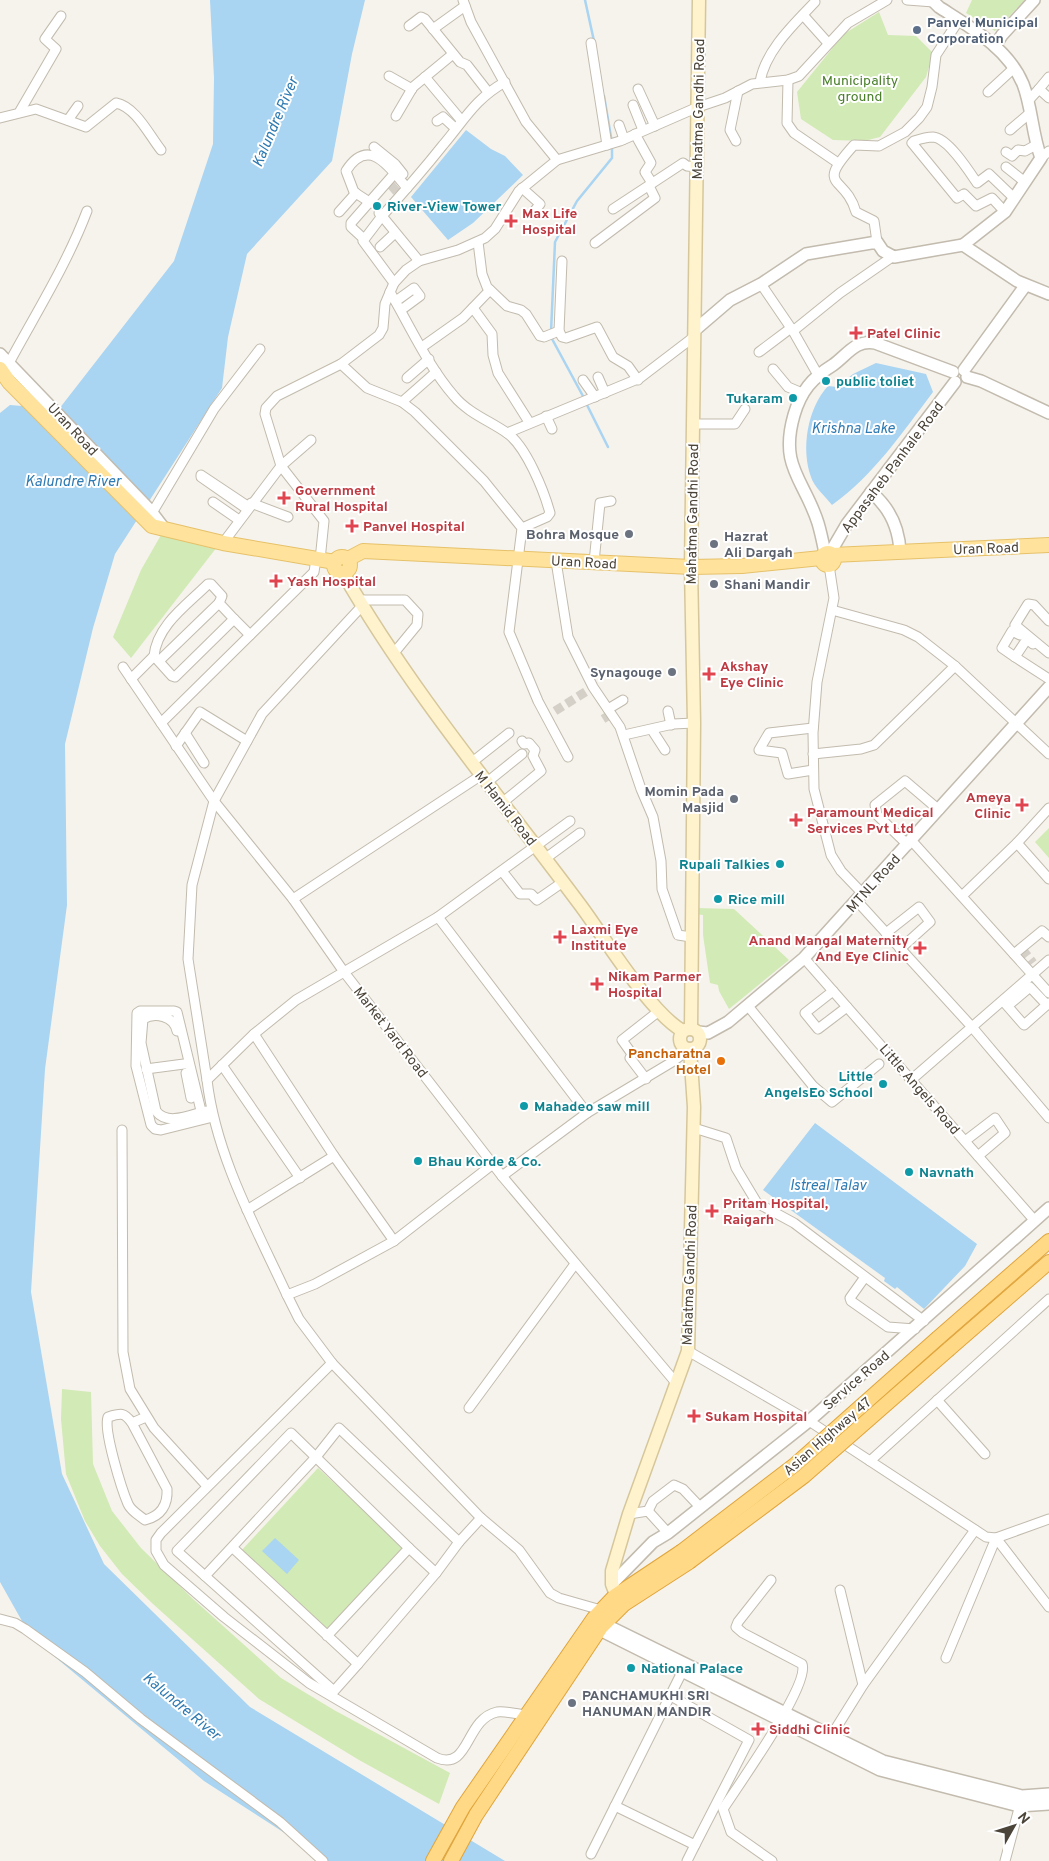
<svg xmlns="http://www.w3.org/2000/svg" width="1049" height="1861" font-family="Overpass,sans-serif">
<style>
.green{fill:#d2eab5}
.water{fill:#a9d4f2}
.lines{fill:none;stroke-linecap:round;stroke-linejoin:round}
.stream{stroke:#a9d4f2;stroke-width:2.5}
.minor-tunnel{stroke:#d4d0c8;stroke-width:9;stroke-dasharray:9 4.5;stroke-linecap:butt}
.minor-casing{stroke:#c2bbae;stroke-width:11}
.tertiary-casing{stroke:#c2bbae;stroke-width:14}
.secondary-casing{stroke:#d6c79b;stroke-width:15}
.primary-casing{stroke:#e6c16a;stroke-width:16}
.trunk-casing{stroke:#e0a43c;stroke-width:16}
.minor{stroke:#fff;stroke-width:9}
.tertiary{stroke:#fff;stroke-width:11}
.secondary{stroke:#fff3cd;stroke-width:12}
.primary{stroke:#ffe39c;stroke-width:14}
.trunk{stroke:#ffd985;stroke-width:14}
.trunk-bridge-casing{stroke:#e0a43c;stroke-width:16;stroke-linecap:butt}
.trunk-bridge{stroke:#ffd985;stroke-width:14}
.service-dot{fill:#5c6f8a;stroke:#fff;stroke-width:2}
.culture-dot{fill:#0f9aa8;stroke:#fff;stroke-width:2}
.health-dot{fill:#e0444e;stroke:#fff;stroke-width:2}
.worship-dot{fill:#6b7280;stroke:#fff;stroke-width:2}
.food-dot{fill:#e8710a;stroke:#fff;stroke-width:2}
.labels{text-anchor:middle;stroke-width:4;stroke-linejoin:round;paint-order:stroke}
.service-label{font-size:14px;font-weight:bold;fill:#4e5e75;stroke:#fff;text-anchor:start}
.park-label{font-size:14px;fill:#4a7f2a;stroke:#fff}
.street-label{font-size:14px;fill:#4b4439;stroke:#fff}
.culture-label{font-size:14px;font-weight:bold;fill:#0d838f;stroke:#fff;text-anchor:start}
.health-label{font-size:14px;font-weight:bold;fill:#be3a42;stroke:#fff;text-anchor:start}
.worship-label{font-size:14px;font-weight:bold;fill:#5b616d;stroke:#fff;text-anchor:end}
.food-label{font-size:14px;font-weight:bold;fill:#c56008;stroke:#fff;text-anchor:end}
.water-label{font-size:15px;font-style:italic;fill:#2e7ab2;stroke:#fff}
</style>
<rect width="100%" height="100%" fill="#f6f3ec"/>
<g class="green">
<polygon points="972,0 1025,0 995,31 966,13"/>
<polygon points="879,12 888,35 916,36 933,53 926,77 880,137 864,141 833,140 801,119 797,92 844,34"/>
<polygon points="161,535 217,547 131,658 113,637 141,570"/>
<polygon points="1049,828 1049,858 1035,842"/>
<polygon points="696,908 734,909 789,960 729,1009 719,991 718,985 710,983 703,935 703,915 695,914"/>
<polygon points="62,1389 91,1392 93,1464 112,1511 141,1548 193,1599 281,1678 334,1710 450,1773 439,1804 359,1760 259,1699 153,1604 122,1574 100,1546 85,1521 66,1474 61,1419"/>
<polygon points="318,1468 403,1547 326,1630 241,1551"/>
</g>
<g class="water">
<polygon points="210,0 365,0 352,54 332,161 247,254 228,337 222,388 115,554 93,628 65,744 67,905 45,1069 31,1292 62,1474 104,1564 250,1707 505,1861 328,1861 204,1781 31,1637 0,1582 0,413 10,405 59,409 174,261 213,144 214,78"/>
<polygon points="466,130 491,149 505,156 523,175 473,223 448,240 411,197"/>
<path d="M876 363 926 374 933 392C902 433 874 475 832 505 826 497 814 487 811 477 801 449 807 409 828 386L837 387 853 374Z"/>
<polygon points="815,1123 977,1244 965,1266 924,1309 897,1287 895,1289 884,1281 885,1278 763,1190"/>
<polygon points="275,1538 299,1560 287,1574 262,1551"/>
</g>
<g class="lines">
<g class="stream">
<polyline points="585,0 594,41"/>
<polyline points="551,332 555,242 577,201 612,158 612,143 604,96"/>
<polyline points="551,337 584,398"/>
<polyline points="586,403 608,447"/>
</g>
<g class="minor-tunnel">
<polyline points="391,185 397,192"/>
<polyline points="555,711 590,689"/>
<polyline points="603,719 608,716"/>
<polyline points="1022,949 1033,963"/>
</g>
<g class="minor-casing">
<g id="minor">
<polyline points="463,0 471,22 526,122 557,160"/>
<polyline points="907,0 934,2"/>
<polyline points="803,15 828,43"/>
<polyline points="409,26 421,17 425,19 460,62 467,65 488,92"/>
<polyline points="433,29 465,6"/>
<polyline points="591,43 607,145"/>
<polyline points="389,76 412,89"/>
<polyline points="425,77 461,120"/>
<polyline points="788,80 787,123 794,133 838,163"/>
<path d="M760 82C765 51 794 24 815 2"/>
<polyline points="638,89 655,126"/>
<polyline points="1039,89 1049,77"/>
<polyline points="988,92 1013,69"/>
<polyline points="1028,101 1039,89 1049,98"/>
<polyline points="633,105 643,130"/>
<polyline points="20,111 56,49 45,39 61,16"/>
<polyline points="396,116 413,87 453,54"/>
<path d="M0 118 36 109 86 127 116 103C136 107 149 135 161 150"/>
<polyline points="68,120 78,106"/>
<polyline points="437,121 443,117 455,128"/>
<polyline points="619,125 624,139"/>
<polyline points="1010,130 1030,113"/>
<polyline points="635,134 651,163 645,172 652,183"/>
<polyline points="736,141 730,130 738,91"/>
<polyline points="374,147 395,164 403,174"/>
<polyline points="1006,152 1012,156 1018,150 1025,151 1036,145"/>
<polyline points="1041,158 1049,151"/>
<polyline points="1006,167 1025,182"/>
<polyline points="522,188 540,204 533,213"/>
<path d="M371 203 354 192 346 171C369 135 390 168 407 188"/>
<polyline points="613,209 683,163 687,166 697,167"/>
<polyline points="339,212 356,193"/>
<path d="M1005 212 992 198 976 206 964 194 957 198 912 143 914 141C920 139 927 137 933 137 948 138 969 171 977 183L989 174 1014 198"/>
<polyline points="379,213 382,216 363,241 394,283"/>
<polyline points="364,239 351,227 351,223 395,173"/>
<polyline points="478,242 482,274 487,287 507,306 521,310 526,314 540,336 544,337 559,331"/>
<path d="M877 242 874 221 856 212C845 174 814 189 854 145L879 146 905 132 919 118 927 107 932 87 936 55 959 20"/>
<polyline points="595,243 655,198 649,186"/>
<polyline points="380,247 395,233"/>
<path d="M419 261 382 216C403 193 424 169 443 145 465 119 475 99 505 82"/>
<polyline points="562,261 559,331 562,337 566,338 597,327 613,357 628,366 638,380"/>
<polyline points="761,284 793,331 818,375"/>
<path d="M390 292C410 326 428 366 454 396 468 413 490 421 507 433 526 446 544 491 550 513L547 517 522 528"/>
<polyline points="396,301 414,288 420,296 401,310"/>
<polyline points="473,308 492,334 493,355 498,373 529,422"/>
<polyline points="793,331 840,293 892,257"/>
<polyline points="422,347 463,318 490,290"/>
<polyline points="759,352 791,328"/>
<path d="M9 363C36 313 67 264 87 211"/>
<polyline points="341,364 367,388 402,402 415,412 484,481 522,528 509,632 538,701 568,757"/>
<polyline points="773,369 788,387 802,393"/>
<polyline points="598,377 605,393"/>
<polyline points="407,378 429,359"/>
<polyline points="583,380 595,397"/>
<polyline points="402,402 436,372"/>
<polyline points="546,416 552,429"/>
<polyline points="693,424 735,424 745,409"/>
<polyline points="507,433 640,378 695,336"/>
<polyline points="311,440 281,466 324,521 320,560"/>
<polyline points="213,502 239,520"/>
<polyline points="251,503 288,517"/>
<polyline points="247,509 201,477 201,475 249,507"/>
<polyline points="152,513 214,409 260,349"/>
<polyline points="223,543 281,466 265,414 266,408 277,396 341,364 379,335 383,328 385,304 394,283 406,270 419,261 458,250 485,238 495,229 519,191 557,160 620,141 698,107 725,98 752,84 788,80 799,76 848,23 887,0"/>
<polyline points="556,561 568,637 593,687 620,727 641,789 653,817 661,861 662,889 678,935 691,937"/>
<polyline points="594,562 600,503 611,501"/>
<polyline points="829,565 834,598 817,682 813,733 814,789 831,855 841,871 863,894"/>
<polyline points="358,600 405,600 418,614 417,625 394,653"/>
<polyline points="832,610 904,630 918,637 955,666 1049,754"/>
<polyline points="1049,621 1034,605 1028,604 1015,625 1049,653"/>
<polyline points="1033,644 1027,639 1015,657 1049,679"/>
<path d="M154 656C157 625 187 605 208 584H211L222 596 219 603 234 619"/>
<polyline points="1015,657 1002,648 1012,631 1020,635"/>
<polyline points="159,661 219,603"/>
<polyline points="123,667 214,801 293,899 344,972 502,1176 677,1384"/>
<polyline points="131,679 154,656 172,676 175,677 234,619 250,635"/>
<polyline points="608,709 623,700"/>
<polyline points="668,711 671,725"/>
<polyline points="161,723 314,572 316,559"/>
<polyline points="813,728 769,733 759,750 782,753 788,774 813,770"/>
<polyline points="652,730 665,750"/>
<polyline points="185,733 204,763"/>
<polyline points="624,735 673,724 694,723"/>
<polyline points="176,746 200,712 247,741"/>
<polyline points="813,754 861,749 874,745 955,666"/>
<polyline points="471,763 509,733"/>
<polyline points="486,783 522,754"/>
<polyline points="502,803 541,771 533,756 535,750 529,743 524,744 522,741"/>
<polyline points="911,840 1049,993"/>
<polyline points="1017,843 1049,879"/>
<polyline points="908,845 877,815 875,805 905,781 939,810"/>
<polyline points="546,858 580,833"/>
<polyline points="502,871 520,894 531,894 537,900 563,882"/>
<polyline points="962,896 1017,843 1049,808"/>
<polyline points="293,899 480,776"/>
<polyline points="857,901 972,1027 1049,1118"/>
<polyline points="438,917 587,1113"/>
<polyline points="886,933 919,907 930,922 900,949"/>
<polyline points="1014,954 1042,931 1049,937"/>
<polyline points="804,958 1035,1221"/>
<polyline points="833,991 805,1013 818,1029 847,1007"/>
<polyline points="1003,1001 1024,1025 1049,1003"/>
<polyline points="1011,1003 1030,987 1047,1005"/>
<polyline points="748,1006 813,1086 832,1102 879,1064"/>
<path d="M177 1031C174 1016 155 1012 143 1019L141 1043 156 1111C167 1126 190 1115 206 1111"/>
<polyline points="254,1034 334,1156 394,1241"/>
<polyline points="222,1065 300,1178"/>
<polyline points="146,1069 184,1064"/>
<polyline points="186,1073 191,1098"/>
<polyline points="646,1079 630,1058 632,1054 622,1040 659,1011"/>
<polyline points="207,1080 188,959 192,885 214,801 262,714 362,606"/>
<polyline points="911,1080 1049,960"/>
<polyline points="203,1119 177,1012 174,1011 140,1011 137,1013 136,1066 151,1125 155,1129 161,1130 213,1117"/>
<polyline points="694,1128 726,1138 736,1168 757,1203 794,1223 924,1321"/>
<polyline points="122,1130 123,1352 130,1389 154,1428 207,1486"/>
<polyline points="965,1141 995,1118 1005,1133 978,1156"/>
<path d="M493 1164 394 1241 315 1284 287 1295C255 1226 216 1156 207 1080L254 1034 296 1000 438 917 570 821"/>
<polyline points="502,1176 587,1113 672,1062 680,1056 684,1047"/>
<polyline points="247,1210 334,1156"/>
<polyline points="865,1277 850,1298 851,1301 888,1327 915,1329"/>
<polyline points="287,1295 299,1319 332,1363 481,1518 519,1550 550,1593 559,1598 601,1610"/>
<polyline points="688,1351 809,1421 986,1537 996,1538 1049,1519"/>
<path d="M332 1363 161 1533 156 1540V1551L164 1565 224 1617 309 1683 437 1758C470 1771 465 1719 497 1712 506 1711 517 1714 525 1715"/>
<polyline points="937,1400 985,1454"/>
<polyline points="469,1408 575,1264"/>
<path d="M132 1423 167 1489C168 1505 161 1516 145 1520 140 1516 131 1511 128 1504 122 1490 103 1430 108 1417 121 1413 124 1412 132 1423L146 1417"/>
<polyline points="870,1461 1049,1299"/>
<polyline points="648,1511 668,1533"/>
<polyline points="629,1514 648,1511 653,1501 674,1485 683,1489 700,1507"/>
<polyline points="233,1548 358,1664 334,1691 177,1551 291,1433 409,1548 327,1636"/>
<polyline points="409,1548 436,1573 459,1542"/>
<polyline points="205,1576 316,1457 339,1428 459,1542 481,1518"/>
<path d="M771 1580 738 1622 736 1627 743 1633 802 1664C811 1684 737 1787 723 1809L731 1832 772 1861"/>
<polyline points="840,1590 863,1685"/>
<polyline points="0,1619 15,1623 25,1629 85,1672 141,1719 280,1822 323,1861"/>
<polyline points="946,1658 996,1538 1049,1607"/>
<polyline points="358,1664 436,1573"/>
<polyline points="828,1741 863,1685 975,1530"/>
<polyline points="615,1806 695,1845 749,1740 671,1696"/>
<polyline points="591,1854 685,1666"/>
<polyline points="687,1861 695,1845"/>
<polyline points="1005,1861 1021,1801"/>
</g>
</g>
<g class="tertiary-casing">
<g id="tertiary">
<path d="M932 0 939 7C970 27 1008 48 1023 84 1032 107 1032 134 1041 158L1005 212 963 245"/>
<polyline points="995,46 1002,35 1034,0"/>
<polyline points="695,330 730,300 761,284 806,254 877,242 883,251 894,257 963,245 1017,281 1049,294"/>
<polyline points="0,354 150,510 163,527"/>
<polyline points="964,370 1025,286"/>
<polyline points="967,377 981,381 1049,413"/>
<path d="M871 492C890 508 899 527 900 552"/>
<path d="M825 553C823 543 821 533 818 523 804 479 779 467 794 415 801 391 812 378 833 365 847 355 856 339 875 343L953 372"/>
<polyline points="830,553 847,524 955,382"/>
<polyline points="698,1032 708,1033 728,1022 804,958 1049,687"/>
<polyline points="612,1584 653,1542 668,1533 809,1421 1049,1208"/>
<polyline points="598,1621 883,1761 1022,1796 1049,1794"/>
<polyline points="592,1626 880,1770 1019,1806 1049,1804"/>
</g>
</g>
<g class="secondary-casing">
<g id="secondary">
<path d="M343 573C410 690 500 797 581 906 604 937 651 1014 683 1031"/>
<circle cx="690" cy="1039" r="10"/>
<polyline points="691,1029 694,723 691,567 699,0"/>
<polyline points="620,1605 612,1584 612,1571 629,1514 688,1351 694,1107 690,1049"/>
</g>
</g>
<g class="primary-casing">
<g id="primary">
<polyline points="0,369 9,382 152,526 223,543 335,562"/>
<circle cx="828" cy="559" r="6"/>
<polyline points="832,555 1049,545"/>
<circle cx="342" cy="565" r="8"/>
<polyline points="348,559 363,551 691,567 742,566 821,558"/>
</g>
</g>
<g class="trunk-casing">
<g id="trunk">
<polyline points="938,1338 1049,1241"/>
<polyline points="949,1349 1049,1262"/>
<polyline points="433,1861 463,1807 594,1618 615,1596 681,1552"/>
<polyline points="451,1861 476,1815 601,1627 624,1604 689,1562"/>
</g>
</g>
<use href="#minor" class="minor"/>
<use href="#tertiary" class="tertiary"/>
<use href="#secondary" class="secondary"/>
<use href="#primary" class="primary"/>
<use href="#trunk" class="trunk"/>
<g class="trunk-bridge-casing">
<g id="trunk-bridge">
<polyline points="681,1552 796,1464 938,1338"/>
<polyline points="689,1562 804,1476 949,1349"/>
</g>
</g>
<use href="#trunk-bridge" class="trunk-bridge"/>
</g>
<circle class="service-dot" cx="917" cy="30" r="5"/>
<g class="culture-dot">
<circle cx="377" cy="206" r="5"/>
<circle cx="826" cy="381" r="5"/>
<circle cx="793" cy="398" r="5"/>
<circle cx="780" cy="864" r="5"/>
<circle cx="718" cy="899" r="5"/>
<circle cx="883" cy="1084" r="5"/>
<circle cx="524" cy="1106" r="5"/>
<circle cx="418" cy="1161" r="5"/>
<circle cx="909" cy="1172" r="5"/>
<circle cx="631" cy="1668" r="5"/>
</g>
<g class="health-dot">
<path d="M508.5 213.5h5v5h5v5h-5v5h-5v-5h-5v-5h5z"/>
<path d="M853.5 325.5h5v5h5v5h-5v5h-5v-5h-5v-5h5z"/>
<path d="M281.5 490.5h5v5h5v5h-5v5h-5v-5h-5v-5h5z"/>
<path d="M349.5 518.5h5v5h5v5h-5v5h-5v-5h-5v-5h5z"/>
<path d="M273.5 573.5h5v5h5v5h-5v5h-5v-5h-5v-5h5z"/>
<path d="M706.5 666.5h5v5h5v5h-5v5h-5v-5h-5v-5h5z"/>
<path d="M1019.5 797.5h5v5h5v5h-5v5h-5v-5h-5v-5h5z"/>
<path d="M793.5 812.5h5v5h5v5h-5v5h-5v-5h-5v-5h5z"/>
<path d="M557.5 929.5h5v5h5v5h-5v5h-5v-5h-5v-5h5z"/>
<path d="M917.5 940.5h5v5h5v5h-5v5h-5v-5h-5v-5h5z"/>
<path d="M594.5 976.5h5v5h5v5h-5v5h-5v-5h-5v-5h5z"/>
<path d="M709.5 1203.5h5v5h5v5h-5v5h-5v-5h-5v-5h5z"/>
<path d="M691.5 1408.5h5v5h5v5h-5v5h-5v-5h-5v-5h5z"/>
<path d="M755.5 1721.5h5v5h5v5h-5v5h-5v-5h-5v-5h5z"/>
</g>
<g class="worship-dot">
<circle cx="629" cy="534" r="5"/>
<circle cx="714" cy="544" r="5"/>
<circle cx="714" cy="584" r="5"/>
<circle cx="672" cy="672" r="5"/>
<circle cx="734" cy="799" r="5"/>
<circle cx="572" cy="1703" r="5"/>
</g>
<circle class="food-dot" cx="721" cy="1061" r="5"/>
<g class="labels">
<g class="service-label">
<text x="927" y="27">Panvel Municipal<tspan x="927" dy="16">Corporation</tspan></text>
</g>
<g class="park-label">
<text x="860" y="85">Municipality<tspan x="860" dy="16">ground</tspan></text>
</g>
<g class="street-label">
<text transform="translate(698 109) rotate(-89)" y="5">Mahatma Gandhi Road</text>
<text transform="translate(73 429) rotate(47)" y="5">Uran Road</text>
<text transform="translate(892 467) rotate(-53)" y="5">Appasaheb Panhale Road</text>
<text transform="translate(692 514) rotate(-89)" y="5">Mahatma Gandhi Road</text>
<text transform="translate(986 548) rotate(-2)" y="5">Uran Road</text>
<text transform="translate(584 562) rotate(3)" y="5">Uran Road</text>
<text transform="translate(506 808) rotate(52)" y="5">M Hamid Road</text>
<text transform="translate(873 883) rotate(-48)" y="5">MTNL Road</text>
<text transform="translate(391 1032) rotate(52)" y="5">Market Yard Road</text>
<text transform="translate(920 1089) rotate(49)" y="5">Little Angels Road</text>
<text transform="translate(689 1275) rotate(-88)" y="5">Mahatma Gandhi Road</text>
<text transform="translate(856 1380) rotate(-41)" y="5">Service Road</text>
<text transform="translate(827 1436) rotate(-41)" y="5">Asian Highway 47</text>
</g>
<g class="culture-label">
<text x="387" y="211">River-View Tower</text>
<text x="836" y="386">public toliet</text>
<text x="783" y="403" text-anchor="end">Tukaram</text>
<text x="770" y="869" text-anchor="end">Rupali Talkies</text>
<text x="728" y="904">Rice mill</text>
<text x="873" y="1081" text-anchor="end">Little<tspan x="873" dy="16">AngelsEo School</tspan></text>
<text x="534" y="1111">Mahadeo saw mill</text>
<text x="428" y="1166">Bhau Korde &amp; Co.</text>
<text x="919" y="1177">Navnath</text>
<text x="641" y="1673">National Palace</text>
</g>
<g class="health-label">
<text x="522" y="218">Max Life<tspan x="522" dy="16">Hospital</tspan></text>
<text x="867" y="338">Patel Clinic</text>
<text x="295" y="495">Government<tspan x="295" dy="16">Rural Hospital</tspan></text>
<text x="363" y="531">Panvel Hospital</text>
<text x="287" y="586">Yash Hospital</text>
<text x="720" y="671">Akshay<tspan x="720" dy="16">Eye Clinic</tspan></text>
<text x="1011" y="802" text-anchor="end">Ameya<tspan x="1011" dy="16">Clinic</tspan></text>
<text x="807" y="817">Paramount Medical<tspan x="807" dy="16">Services Pvt Ltd</tspan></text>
<text x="571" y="934">Laxmi Eye<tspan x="571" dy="16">Institute</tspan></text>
<text x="909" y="945" text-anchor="end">Anand Mangal Maternity<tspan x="909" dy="16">And Eye Clinic</tspan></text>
<text x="608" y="981">Nikam Parmer<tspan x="608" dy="16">Hospital</tspan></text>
<text x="723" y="1208">Pritam Hospital,<tspan x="723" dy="16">Raigarh</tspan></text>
<text x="705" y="1421">Sukam Hospital</text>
<text x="769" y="1734">Siddhi Clinic</text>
</g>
<g class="worship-label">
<text x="619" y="539">Bohra Mosque</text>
<text x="724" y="541" text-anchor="start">Hazrat<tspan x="724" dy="16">Ali Dargah</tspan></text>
<text x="724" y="589" text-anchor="start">Shani Mandir</text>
<text x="662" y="677">Synagouge</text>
<text x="724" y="796">Momin Pada<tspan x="724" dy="16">Masjid</tspan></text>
<text x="582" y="1700" text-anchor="start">PANCHAMUKHI SRI<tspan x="582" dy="16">HANUMAN MANDIR</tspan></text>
</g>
<g class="food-label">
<text x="711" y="1058">Pancharatna<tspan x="711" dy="16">Hotel</tspan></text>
</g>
<g class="water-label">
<text transform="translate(275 122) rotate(-67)" y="5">Kalundre River</text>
<text x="853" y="433">Krishna Lake</text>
<text x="73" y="486">Kalundre River</text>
<text x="828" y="1190">Istreal Talav</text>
<text transform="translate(182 1706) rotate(40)" y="5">Kalundre River</text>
</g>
</g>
<g transform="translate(1014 1826) rotate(51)" stroke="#ffffff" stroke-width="4" paint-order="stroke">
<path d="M0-4L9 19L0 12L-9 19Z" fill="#4b4439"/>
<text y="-8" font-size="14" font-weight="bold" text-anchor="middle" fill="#4b4439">N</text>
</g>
</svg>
